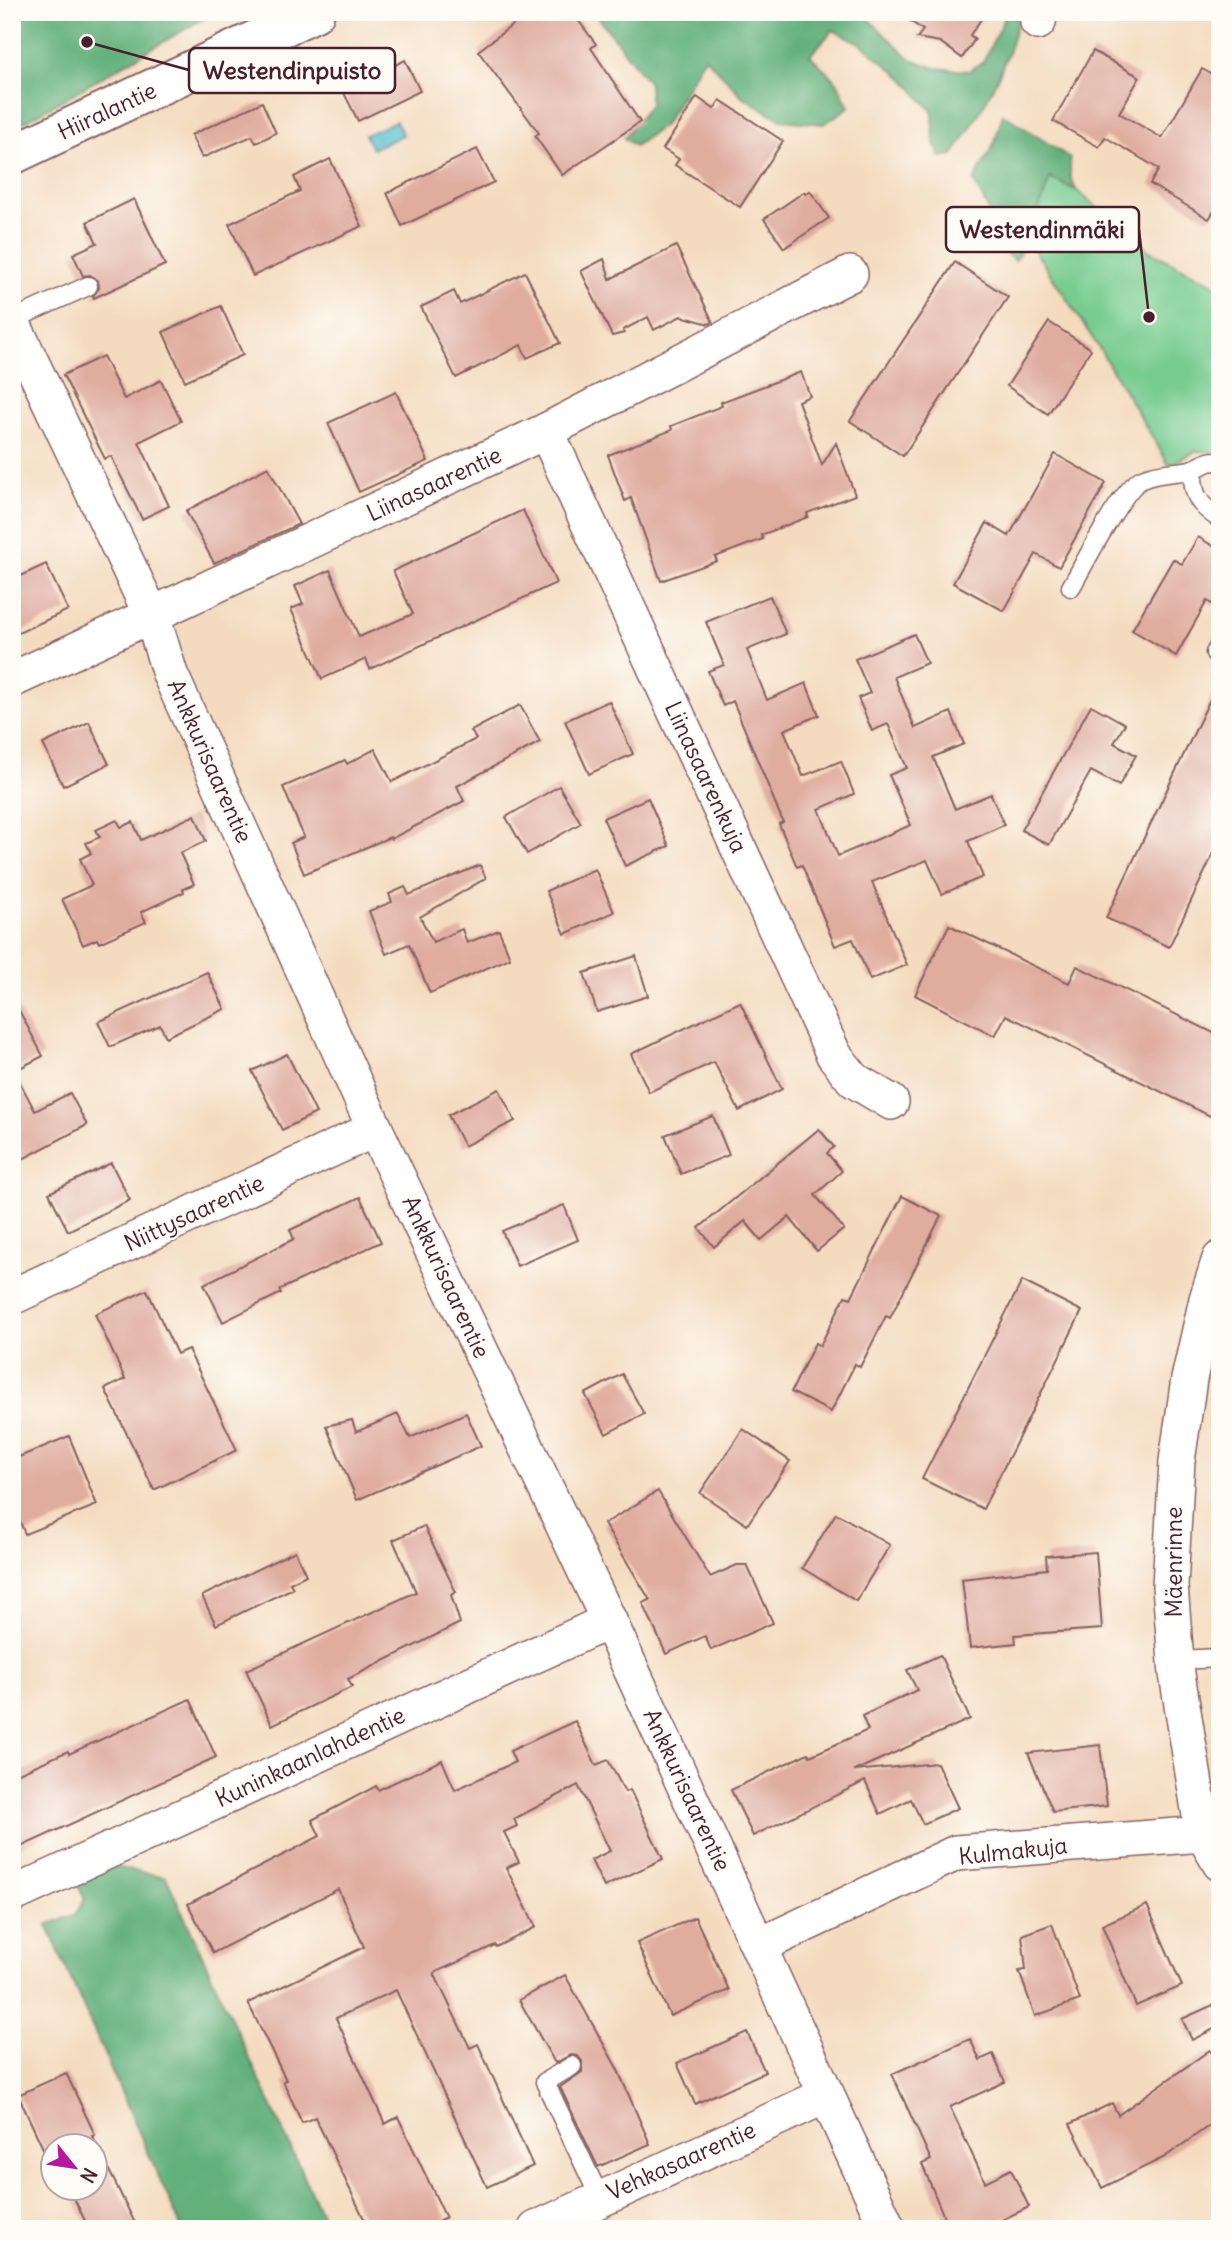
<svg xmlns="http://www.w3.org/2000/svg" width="1232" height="2241" font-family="Delius,sans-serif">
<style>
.green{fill:#78cc90;stroke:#61765e;stroke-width:2}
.forest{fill:#62b07a;stroke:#566852;stroke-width:2}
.water{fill:#51bdcc;stroke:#4e6e7c;stroke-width:2}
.building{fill:#dfac9e}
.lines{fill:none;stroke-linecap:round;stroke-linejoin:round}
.lane-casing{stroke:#86615f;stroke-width:21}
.street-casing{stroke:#86615f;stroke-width:38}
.secondary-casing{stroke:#86615f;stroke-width:42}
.lane{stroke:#fff;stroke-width:18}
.street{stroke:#fff;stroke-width:35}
.secondary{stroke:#fff;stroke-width:38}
.labels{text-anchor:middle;stroke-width:5;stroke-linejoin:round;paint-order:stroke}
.street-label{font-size:23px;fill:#4a1f2b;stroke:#fdfcf7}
.leader{fill:none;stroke:#4a1f2b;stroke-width:2.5}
.callout-dot{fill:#4a1f2b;stroke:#fdfcf7;stroke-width:2.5}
.callout{fill:#fdfcf7;stroke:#4a1f2b;stroke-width:2.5}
.callout-label{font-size:24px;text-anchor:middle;font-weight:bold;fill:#4a1f2b}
</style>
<rect width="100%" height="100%" fill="#fdfcf7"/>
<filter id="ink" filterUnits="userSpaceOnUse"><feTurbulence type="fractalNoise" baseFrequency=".0143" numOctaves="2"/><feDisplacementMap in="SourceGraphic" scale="14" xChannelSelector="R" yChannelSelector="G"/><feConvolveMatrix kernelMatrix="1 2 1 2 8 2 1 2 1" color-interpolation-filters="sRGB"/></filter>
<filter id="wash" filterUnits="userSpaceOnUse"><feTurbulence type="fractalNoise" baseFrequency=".00686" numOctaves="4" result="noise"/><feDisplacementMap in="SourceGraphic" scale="28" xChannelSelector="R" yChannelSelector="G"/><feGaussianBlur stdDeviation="1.57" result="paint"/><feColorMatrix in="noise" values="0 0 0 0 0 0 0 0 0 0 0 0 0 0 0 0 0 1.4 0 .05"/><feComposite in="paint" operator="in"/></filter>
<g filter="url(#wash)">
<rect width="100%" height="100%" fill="#f4dbbf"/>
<polygon class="green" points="1050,178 1076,190 1149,251 1220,287 1220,452 1196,451 1169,465 1099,348 1028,240"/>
<g class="forest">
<polygon points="12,12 215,12 12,129"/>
<path d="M594 12H861L911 59 935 68 968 71 983 62 1006 15 1018 19C1007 68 981 113 953 155L940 157 934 140 933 112 903 78 860 43 833 30 810 55 837 82 849 107 824 124 781 120 742 96 705 57 664 125 635 146 624 138 650 104 649 83Z"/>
<polygon points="1003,114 1070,158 1070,177 1076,190 1050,178 1028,240 1015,261 1002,250 990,213 974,181 994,144"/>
<polygon points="110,1866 166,1877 328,2229 182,2229 47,1925 75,1915 85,1899 76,1882"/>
</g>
<polygon class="water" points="396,121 403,135 372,149 365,135"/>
<g id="blocks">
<g class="building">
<polygon points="530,12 572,12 596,44 591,48 640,122 562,175 535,136 539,133 478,51"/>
<polygon points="897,12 986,12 970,35 975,39 962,58 940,42 917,38 923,30"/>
<polygon points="1093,51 1140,77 1119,113 1162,138 1202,69 1220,79 1220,201 1209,219 1150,184 1159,169 1105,137 1099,147 1053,121"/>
<polygon points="405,60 420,91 358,121 343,91"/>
<polygon points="697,97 714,109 720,100 783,141 740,207 675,165 679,159 663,149"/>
<polygon points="262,102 276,133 256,143 252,136 202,158 191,135"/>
<polygon points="477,149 494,182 402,226 387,193"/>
<polygon points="330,159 362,226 253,276 229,224 300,191 294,177"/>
<polygon points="810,191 829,218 784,248 764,219 804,192 806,194"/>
<polygon points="134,199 165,265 94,298 93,296 99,288 98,281 90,275 83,276 73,254 97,243 87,222"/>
<polygon points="676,246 713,322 709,324 681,316 654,330 648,317 623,330 624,333 612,336 581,271 604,259 610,279"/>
<polygon points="955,262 1008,297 903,456 850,421"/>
<polygon points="525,272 560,343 527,358 521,345 456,378 421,307 454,291 460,304"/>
<polygon points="221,306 243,355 185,381 163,332"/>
<polygon points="1049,322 1091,349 1048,414 1007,386"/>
<polygon points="103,356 124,399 161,380 181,421 139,442 169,506 142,519 111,456 105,459 63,375"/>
<polygon points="801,372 810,396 798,401 822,465 836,443 855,495 807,513 808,517 761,535 763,539 715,557 717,561 661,581 631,498 625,501 608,455 672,430 671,426 722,406 721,402"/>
<polygon points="396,392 428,461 359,492 328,423"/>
<polygon points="1055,454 1106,483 1059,567 1036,554 1004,611 953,583 987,523 1009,536"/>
<polygon points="268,467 299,524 214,563 186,511"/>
<polygon points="523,510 556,583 370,669 366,659 322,679 291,609 303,604 295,586 330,570 359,637 413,614 393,571"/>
<polygon points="1198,537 1220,550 1220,609 1207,601 1176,656 1132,630 1173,559 1182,564"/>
<polygon points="46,564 68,610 12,636 12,580"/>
<polygon points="770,596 786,634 747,650 767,700 806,683 819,715 784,730 803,776 841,761 854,794 819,809 838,856 911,825 889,775 907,768 888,724 872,731 858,698 870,693 855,659 914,634 927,663 894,677 915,728 951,712 964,744 933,757 955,809 991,794 1004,825 968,841 983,877 942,894 927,860 872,882 907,965 870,980 853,939 835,946 802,865 797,867 779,824 783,822 733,701 723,706 708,671 724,665 706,622"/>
<polygon points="1220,678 1220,840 1169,947 1106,918"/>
<polygon points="609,701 633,754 589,774 565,721"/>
<polygon points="520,705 540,742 457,786 464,801 391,839 390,837 304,874 291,843 304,837 283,787 345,760 347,764 375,749 392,782 476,739 471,731"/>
<polygon points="1091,705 1125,724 1114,743 1136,755 1119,786 1091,771 1049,845 1021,830"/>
<polygon points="89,722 109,764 63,786 43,744"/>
<polygon points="559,786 581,823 527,854 506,817"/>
<polygon points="648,798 669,846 625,866 603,818"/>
<polygon points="195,815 206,841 180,853 194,884 183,889 184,892 141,912 146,922 99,943 97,939 83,945 62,899 92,885 80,859 91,853 86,843 100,837 96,830 117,820 121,827 133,822 141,840"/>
<polygon points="480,865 486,878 420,917 433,942 462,929 467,943 499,930 510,958 430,993 409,944 386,954 369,911 392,902 389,894 405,887 409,895"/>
<polygon points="595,869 614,912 565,934 546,891"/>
<polygon points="949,925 1069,983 1077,966 1220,1036 1220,1121 1006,1015 995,1036 915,995"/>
<polygon points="636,956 648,996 597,1012 584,973"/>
<polygon points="207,972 225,1009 166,1037 160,1025 110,1047 98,1022"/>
<polygon points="12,997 43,1056 14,1071 35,1111 70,1093 87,1125 23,1159 12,1139"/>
<polygon points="740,1002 782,1089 739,1111 714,1062 649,1092 631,1054"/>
<polygon points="287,1054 316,1113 282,1130 252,1071"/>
<polygon points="499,1089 515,1121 464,1146 448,1115"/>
<polygon points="713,1116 729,1155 681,1174 665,1135"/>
<polygon points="819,1129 834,1147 827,1153 842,1171 815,1195 844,1229 817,1251 789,1217 761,1240 745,1221 714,1247 699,1228"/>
<polygon points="111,1163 130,1200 68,1231 49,1193"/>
<polygon points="902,1196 941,1216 890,1318 886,1316 860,1367 855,1364 831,1412 791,1392 815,1343 820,1346 845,1296 851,1298"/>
<polygon points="360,1197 381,1242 279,1290 281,1293 223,1322 204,1284 294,1239 290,1230"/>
<polygon points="564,1205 578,1240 517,1266 502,1231"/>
<polygon points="1022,1281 1082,1311 983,1509 922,1479"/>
<polygon points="147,1290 177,1354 188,1349 237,1450 154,1490 105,1389 125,1379 95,1314"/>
<polygon points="622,1374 644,1414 606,1434 585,1394"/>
<polygon points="466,1413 481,1446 357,1500 326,1426 352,1420 356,1432 398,1414 410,1438"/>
<polygon points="743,1429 790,1461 747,1525 700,1493"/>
<polygon points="69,1436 97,1505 25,1534 12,1503 12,1460"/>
<polygon points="658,1491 710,1577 737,1565 747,1565 773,1623 711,1650 705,1636 666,1654 643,1603 650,1600 604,1524"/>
<polygon points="836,1513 890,1545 856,1601 802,1568"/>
<polygon points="424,1526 456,1592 451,1595 460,1623 348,1679 352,1687 272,1725 246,1670 416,1592 393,1540"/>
<polygon points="295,1551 306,1575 290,1583 293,1588 216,1625 202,1596"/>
<polygon points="1096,1552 1102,1629 1015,1635 1016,1643 970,1648 962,1579 1047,1569 1046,1556"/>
<polygon points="940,1655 970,1719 854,1771 937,1763 958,1808 923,1824 911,1799 880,1814 865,1781 753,1836 731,1790 808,1753 810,1756 868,1730 862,1716 917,1690 907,1670"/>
<polygon points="190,1699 216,1757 12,1851 12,1776 68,1751 69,1754"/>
<polygon points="575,1721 596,1765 608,1760 625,1792 630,1790 663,1859 604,1887 591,1860 610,1851 578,1785 514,1819 517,1826 504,1832 519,1862 506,1868 536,1927 496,1947 495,1945 434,1973 470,2048 478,2044 533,2166 487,2187 396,1990 336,2018 385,2124 398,2117 446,2218 423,2229 369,2229 315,2117 302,2123 283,2081 286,2080 248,2003 364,1947 338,1889 213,1953 188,1904 320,1836 312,1820 376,1786 378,1790 442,1760 455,1790 515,1762 510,1751"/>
<polygon points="1100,1745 1107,1806 1053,1812 1028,1753"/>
<polygon points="1147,1905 1182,1986 1136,2006 1102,1925"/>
<polygon points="695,1917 729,1990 670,2016 637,1943"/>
<polygon points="1052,1924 1080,2000 1035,2016 1019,1971 1026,1970 1022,1935"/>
<polygon points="565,1975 617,2068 650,2144 598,2167 560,2087 582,2072 582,2061 578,2056 571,2055 555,2063 519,2000"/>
<polygon points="1213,2005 1220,2019 1220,2026 1192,2040 1182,2019"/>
<polygon points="747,2032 765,2072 695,2104 677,2063"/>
<polygon points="970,2039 980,2060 993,2054 1005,2082 950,2107 985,2182 1011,2169 1029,2207 983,2229 949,2229 922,2164 931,2160 892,2074"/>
<polygon points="1210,2050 1220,2064 1220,2118 1165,2157 1102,2188 1070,2124 1112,2103 1118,2115"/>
<polygon points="66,2073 95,2135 92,2136 138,2229 89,2229 69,2188 94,2188 94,2146 52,2146 52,2156 47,2157 18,2095"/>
</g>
</g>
</g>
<g filter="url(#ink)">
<use href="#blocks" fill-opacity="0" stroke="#86615f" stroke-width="2"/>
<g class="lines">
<g class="lane-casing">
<g id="lane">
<polyline points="12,320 88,286"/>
<path d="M1193 469C1192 494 1198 505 1220 519"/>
<path d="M1071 587C1084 565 1122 488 1142 479 1157 472 1174 473 1190 470 1203 467 1204 460 1220 461"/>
<polyline points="1215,653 1220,644"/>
<polyline points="1177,1660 1220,1658"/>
<polyline points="572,2066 545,2082 600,2198"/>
</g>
</g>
<g class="street-casing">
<g id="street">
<polyline points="1038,22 1040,12"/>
<polyline points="12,322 152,616 170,674 375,1129 609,1621 888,2229"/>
<polyline points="546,431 834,1055 854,1080 891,1102"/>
<polyline points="12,680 546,431 850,274"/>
<polyline points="1220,1259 1207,1299 1189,1379 1177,1461 1170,1586 1177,1674 1203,1834 1220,1863"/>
<polyline points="12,1297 375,1129"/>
<polyline points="12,1895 609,1621"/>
<polyline points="759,1946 956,1853 1203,1834"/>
<polyline points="536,2229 827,2095"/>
</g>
</g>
<g class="secondary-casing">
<polyline id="secondary" points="12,155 315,12"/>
</g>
<use href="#lane" class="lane"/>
<use href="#street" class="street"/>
<use href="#secondary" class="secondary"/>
</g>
</g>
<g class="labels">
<g class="street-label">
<text transform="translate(107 111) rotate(-25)" y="8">Hiiralantie</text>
<text transform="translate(434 484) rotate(-25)" y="8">Liinasaarentie</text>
<text transform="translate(210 761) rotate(66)" y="8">Ankkurisaarentie</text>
<text transform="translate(706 777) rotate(65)" y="8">Liinasaarenkuja</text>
<text transform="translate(194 1213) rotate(-25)" y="8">Niittysaarentie</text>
<text transform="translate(446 1277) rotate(65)" y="8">Ankkurisaarentie</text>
<text transform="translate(1174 1562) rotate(-90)" y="8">Mäenrinne</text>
<text transform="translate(310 1757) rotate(-25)" y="8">Kuninkaanlahdentie</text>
<text transform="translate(687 1790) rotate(65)" y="8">Ankkurisaarentie</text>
<text transform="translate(1013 1851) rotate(-6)" y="8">Kulmakuja</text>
<text transform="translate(681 2161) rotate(-24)" y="8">Vehkasaarentie</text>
</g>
</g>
<path class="leader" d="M87 42L189 70M1149 317L1139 230"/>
<g class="callout-dot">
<circle cx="87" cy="42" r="7"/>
<circle cx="1149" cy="317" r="7"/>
</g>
<g class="callout">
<rect x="189" y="48" width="206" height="45" rx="7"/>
<rect x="946" y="207" width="193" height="45" rx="7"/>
</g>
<g class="callout-label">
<text x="292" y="79">Westendinpuisto</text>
<text x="1042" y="238">Westendinmäki</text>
</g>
<rect width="1232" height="2241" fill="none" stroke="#fdfcf7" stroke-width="42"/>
<g transform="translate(74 2167) rotate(120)"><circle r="33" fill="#fdfcf7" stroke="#b5a4a5" stroke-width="2"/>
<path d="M0-5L12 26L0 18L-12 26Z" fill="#b5179e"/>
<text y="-10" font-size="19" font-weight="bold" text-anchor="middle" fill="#4a1f2b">N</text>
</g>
</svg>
